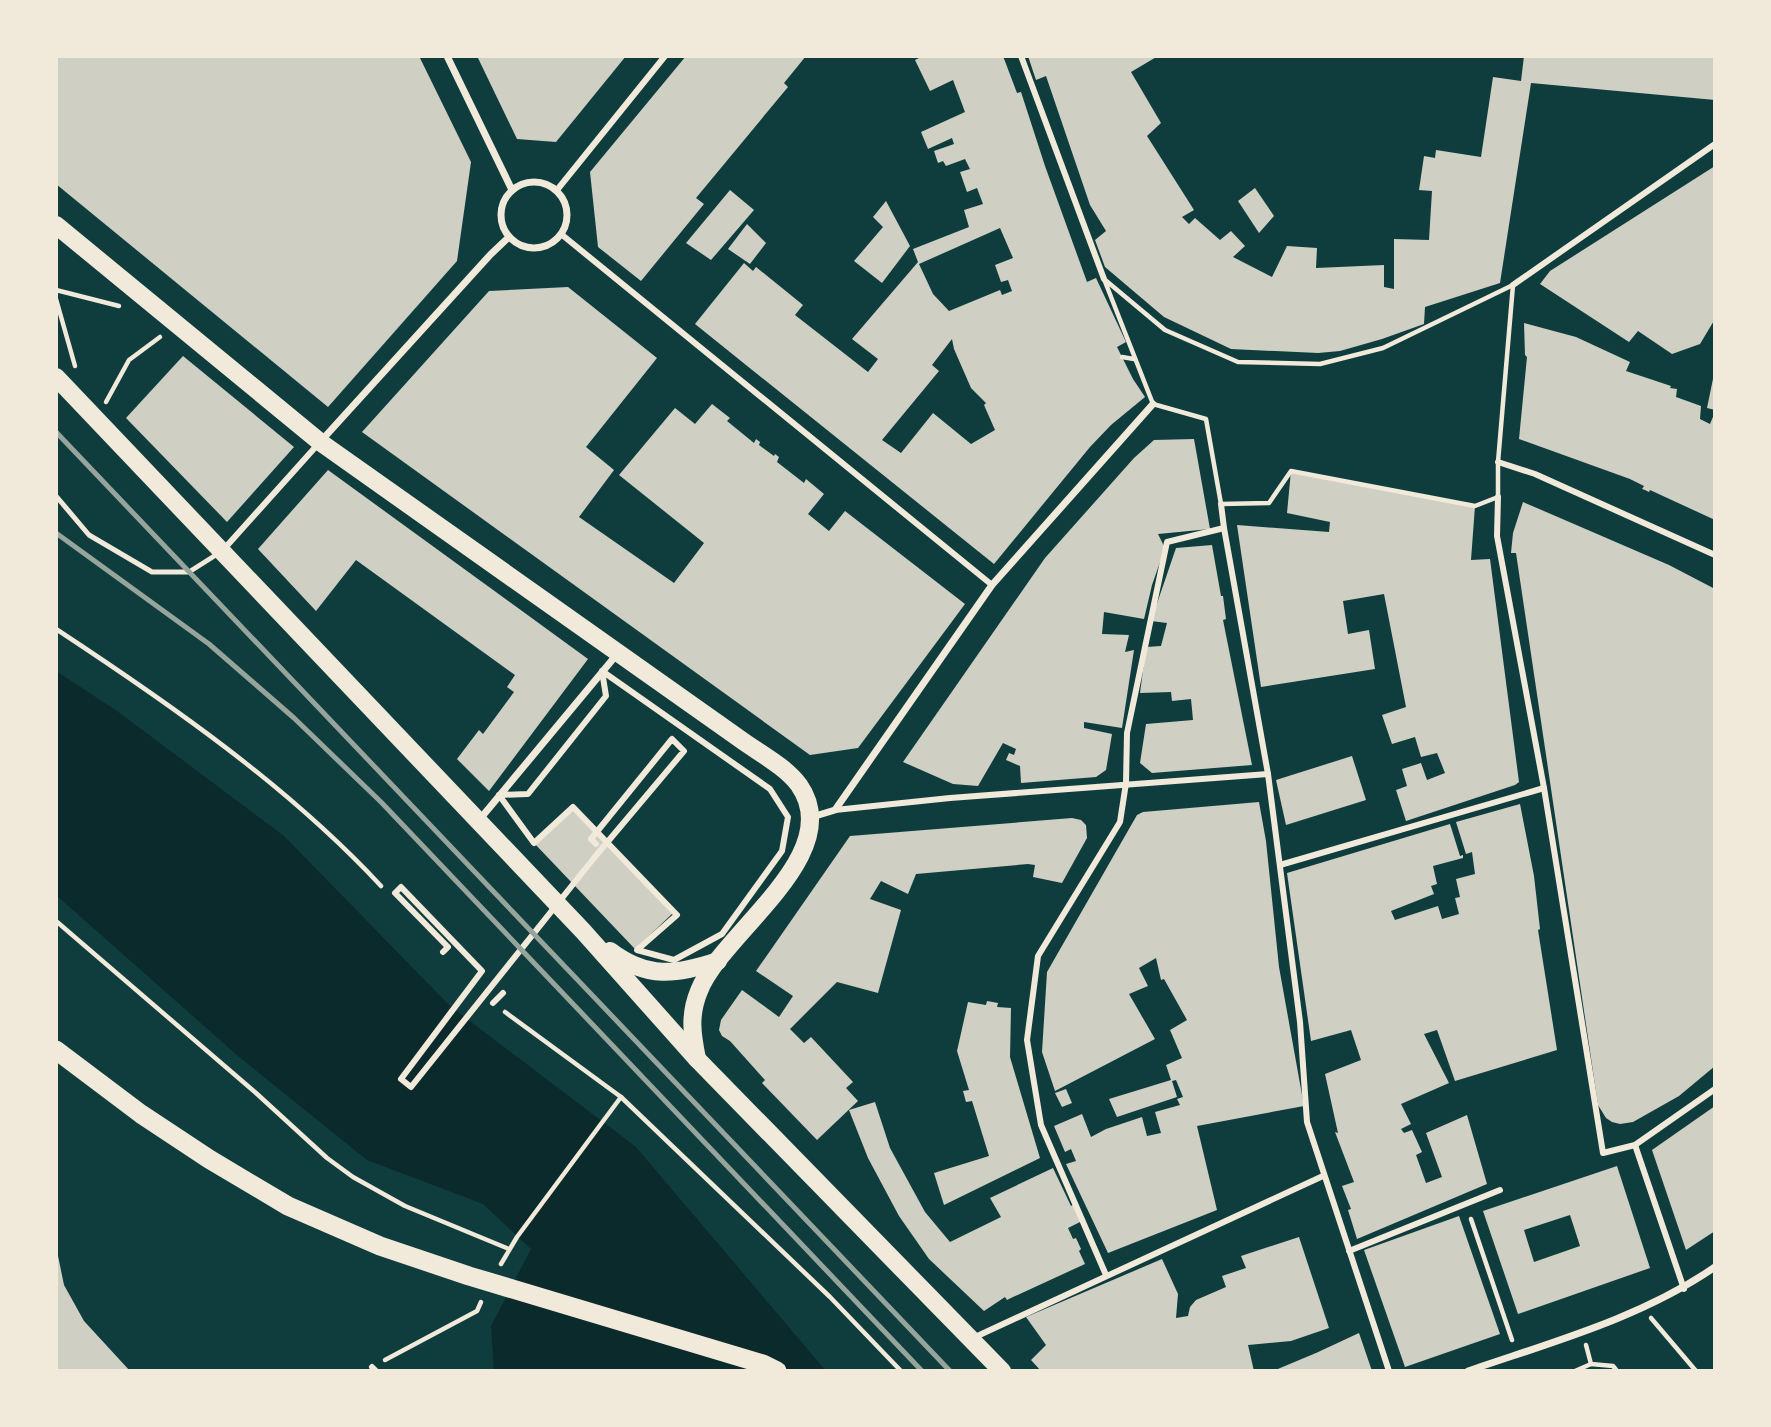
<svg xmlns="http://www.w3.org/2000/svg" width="1771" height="1427" font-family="Barlow,sans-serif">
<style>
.water{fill:#0a2a2b}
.building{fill:#cfcfc3;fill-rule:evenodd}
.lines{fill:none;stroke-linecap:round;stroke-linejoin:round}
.path{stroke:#f1e9da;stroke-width:4.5}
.service{stroke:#f1e9da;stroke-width:5}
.pedestrian{stroke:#f1e9da;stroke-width:6}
.minor{stroke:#f1e9da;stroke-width:7}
.primary{stroke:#f1e9da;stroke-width:18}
.trunk{stroke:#f1e9da;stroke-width:19}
.rail{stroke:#97a49c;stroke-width:5}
</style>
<rect width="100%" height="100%" fill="#0f3d3e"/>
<polygon class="water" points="56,671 117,711 284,836 450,1006 636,1147 826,1371 494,1371 491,1326 531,1249 483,1204 367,1160 238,1056 56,895"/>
<g class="building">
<polygon points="56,56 419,56 471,162 457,261 328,407 56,184"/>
<polygon points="481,56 626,56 556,142 517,139 478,58"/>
<polygon points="686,56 806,56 784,83 788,87 696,198 704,204 641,281 598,247 590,172"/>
<path d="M923 56H1003L1017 93 1021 92 1045 166 1087 282 1096 278 1126 342 1117 347 1133 379 1145 397 1111 425 1090 447 994 564 695 324 744 263 753 271 756 267 803 305 795 315 868 372 878 359 852 339 918 262 913 249 969 227 964 210 983 204 977 188 967 192 960 172 970 169 965 159 946 166 943 161 938 163 934 151 954 144 952 138 928 149 921 132 965 112 953 80 930 91 915 60ZM1000 228 1013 258 995 265 1001 282 1008 280 1012 291 1002 295 1000 290 949 311 933 294 919 264ZM952 339 954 349 971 388 986 403 984 405 995 430 971 444 933 413 901 453 882 440 939 371 932 365Z"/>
<polygon points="1028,56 1158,56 1131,72 1161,123 1147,136 1194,210 1182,217 1189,224 1195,218 1220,240 1231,231 1245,246 1233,257 1272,277 1287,246 1317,248 1316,268 1384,265 1384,287 1394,289 1394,239 1429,240 1432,191 1419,190 1424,156 1435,158 1436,150 1481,157 1493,77 1521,81 1524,56 1715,56 1715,100 1531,83 1500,283 1425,307 1424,324 1382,339 1340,351 1318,353 1231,349 1164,317 1105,267 1095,240 1106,231 1090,205 1046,76 1036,80"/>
<polygon points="1715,166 1715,319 1700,344 1672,354 1638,331 1629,342 1540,284 1550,271"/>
<polygon points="1255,188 1274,216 1259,233 1238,201"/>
<polygon points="730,190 754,210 711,260 686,243"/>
<polygon points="886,201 910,246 882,283 854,261 883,227 873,217"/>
<polygon points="747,224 766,243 750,264 728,249"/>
<polygon points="568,287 657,358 586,447 614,470 579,517 674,583 704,543 619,475 675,408 695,424 712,404 730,418 727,421 754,443 756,439 760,442 759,445 774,456 775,454 779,457 777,462 804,483 806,479 824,494 808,514 829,531 845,511 965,604 858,748 810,755 362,432 489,291"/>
<polygon points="1524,323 1576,337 1630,362 1626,371 1671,386 1670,388 1677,389 1676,397 1701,406 1700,419 1710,424 1715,412 1715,520 1650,490 1649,492 1645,490 1642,489 1644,486 1630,479 1519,439 1527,357 1525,355"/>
<polygon points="183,356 294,447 227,522 126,418"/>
<polygon points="1714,374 1715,374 1715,410 1707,408"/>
<polygon points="1194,439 1210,529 1158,534 1165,548 1152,585 1144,619 1104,612 1102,634 1129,635 1125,652 1134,650 1122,728 1084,722 1084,728 1112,734 1106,770 1096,777 1021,783 1020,766 1006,760 1009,753 1014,755 1016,749 1003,743 978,786 953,784 903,762 1045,558 1134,458 1154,440"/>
<polygon points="328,470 588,659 489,791 457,759 479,730 483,734 514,692 507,687 515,675 356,560 316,611 258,549"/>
<polygon points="1291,471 1475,506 1471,560 1490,559 1519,782 1515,785 1406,821 1396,790 1407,786 1402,769 1421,763 1427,780 1445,773 1437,753 1421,757 1415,737 1392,744 1382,715 1406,707 1384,594 1343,601 1348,634 1369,630 1375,669 1261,687 1237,525 1329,532 1330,522 1287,513"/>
<polygon points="1523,502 1669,565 1715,589 1715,1066 1679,1096 1633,1122 1620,1124 1612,1122 1606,1118 1598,1105 1516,553 1511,553 1513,533"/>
<polygon points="1212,545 1221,596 1223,596 1226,619 1223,620 1252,765 1152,773 1140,763 1146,724 1193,720 1191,699 1172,701 1171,692 1140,693 1146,647 1161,646 1167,623 1151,621 1176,548"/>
<polygon points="1352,756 1366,800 1286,825 1276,780"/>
<polygon points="1259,802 1266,841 1279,967 1304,1106 1197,1126 1217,1210 1108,1253 1066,1164 1076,1161 1071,1149 1065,1152 1054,1126 1082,1114 1091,1137 1106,1129 1142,1117 1147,1136 1161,1133 1155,1112 1180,1105 1177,1099 1183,1097 1176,1080 1172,1081 1177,1097 1117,1117 1109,1099 1171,1080 1166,1065 1182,1058 1170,1030 1187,1020 1164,979 1161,980 1156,958 1139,968 1148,986 1129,994 1155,1039 1055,1091 1042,1052 1047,972 1137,815 1143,812"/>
<polygon points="1520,804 1534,876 1540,929 1538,930 1557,1050 1455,1081 1437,1030 1424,1034 1449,1083 1401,1104 1411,1124 1401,1129 1404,1133 1412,1130 1422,1152 1416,1155 1426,1183 1442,1177 1426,1133 1467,1115 1487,1184 1357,1239 1348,1210 1351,1209 1342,1186 1354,1182 1335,1132 1338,1133 1325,1074 1361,1060 1351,1030 1311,1041 1287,873 1450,824 1460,856 1463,855 1463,858 1433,866 1437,884 1431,886 1434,894 1391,911 1395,920 1438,906 1442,919 1459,914 1455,898 1460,897 1456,879 1475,874 1472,852 1466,854 1456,822"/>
<polygon points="573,807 673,913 635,949 534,843"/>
<polygon points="1072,818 1081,820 1086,825 1087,838 1062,883 1033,877 1035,865 1028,864 916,874 908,894 881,881 870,899 901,910 878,993 837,982 790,1029 804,1043 811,1037 853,1082 846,1088 858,1101 817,1140 762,1083 765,1080 730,1041 722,1036 719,1030 721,1020 742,990 779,1017 793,996 756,971 850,836"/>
<polygon points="987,1001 998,1003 997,1007 1011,1008 1010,1057 1040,1158 944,1205 934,1173 989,1156 972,1101 966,1102 963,1091 969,1090 957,1051 968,1002 986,1005"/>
<polygon points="1066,1089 1072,1103 1062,1107 1055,1093"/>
<polygon points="875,1102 890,1148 925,1212 950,1242 1001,1217 990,1198 1053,1168 1071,1206 1074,1204 1082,1221 1068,1228 1073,1239 1076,1238 1081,1249 1079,1251 1085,1264 1013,1297 1007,1300 1005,1297 984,1311 929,1259 899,1216 868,1158 849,1110"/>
<polygon points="1715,1106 1715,1231 1686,1250 1652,1150"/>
<path d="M1617 1166 1650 1268 1518 1314 1483 1211ZM1570 1215 1580 1246 1534 1262 1524 1230Z"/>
<polygon points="1459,1216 1500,1334 1405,1367 1364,1250"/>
<polygon points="1299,1237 1329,1328 1291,1341 1248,1345 1254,1371 1041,1371 1031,1360 1046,1345 1026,1317 1162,1259 1178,1294 1176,1318 1188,1316 1190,1307 1196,1300 1226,1287 1222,1276 1246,1268 1241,1256"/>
<polygon points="56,1246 64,1285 84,1321 130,1371 56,1371"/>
<polygon points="1359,1333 1372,1371 1273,1371 1316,1353"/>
</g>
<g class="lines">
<g class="path">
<polygon points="1104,279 1165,330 1238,362 1320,364 1383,348 1513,285 1498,462 1498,497 1475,506 1291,471 1269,503 1221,504 1206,419 1153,404"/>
<polyline points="56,290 119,306"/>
<polyline points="56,299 75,366"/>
<polyline points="1122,357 1134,359"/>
<polyline points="106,402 129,360 160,337"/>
<path d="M56 629C170 704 288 786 381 886"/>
<polyline points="56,921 256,1093 327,1158 353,1177 405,1206 509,1249"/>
<polyline points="505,1012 621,1097 830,1297 901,1371"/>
<polyline points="1471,1219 1512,1340"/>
<polyline points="501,1264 517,1237 621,1097"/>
<polyline points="1651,1318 1696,1371"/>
<polyline points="1586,1345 1591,1364 1613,1366 1617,1371"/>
<polyline points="385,1360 477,1311 481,1302"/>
<polyline points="1575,1371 1591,1364"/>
</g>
<polyline class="service" points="56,496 89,535 152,572 189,572 219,553"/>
<g class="pedestrian">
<polyline points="1021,56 1104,279"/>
<polyline points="557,190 665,56"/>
<polyline points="561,234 992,585"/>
<polyline points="1513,285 1715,144"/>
<polyline points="1498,462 1535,474 1715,555"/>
<polyline points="1498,497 1497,536 1544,788 1603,1153 1635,1145 1715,1089"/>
<polyline points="1221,504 1224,528 1268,774 1300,1022 1307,1122 1389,1371"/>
<polyline points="224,549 320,442"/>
<polygon points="602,671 770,789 788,817 782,851 722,934 674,960 637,950 677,915 573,807 534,843 499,795 528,794 606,696"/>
<polyline points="835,810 950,798 1268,774"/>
<polyline points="1280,865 1544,788"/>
<polyline points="443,952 448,947 395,893 401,887 482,971 401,1079 411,1087 594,858 684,751 672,739 591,839 596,844"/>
<polyline points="493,1003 503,993"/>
<polyline points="1635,1145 1684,1289"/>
<polyline points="1349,1251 1500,1190"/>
<polyline points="1106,1275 1041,1125 1027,1040 1038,956 1120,822 1126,783 1127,733 1167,542 1224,528"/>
<polyline points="973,1338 1323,1176"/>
<polyline points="372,1367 376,1371"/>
</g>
<g class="minor">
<polyline points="447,56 512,190"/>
<circle cx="534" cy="215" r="33"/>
<polyline points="321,441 491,254 509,237"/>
<polyline points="812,817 835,810 992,585 1153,404"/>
<polyline points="480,819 618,653"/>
<path d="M1468 1371C1552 1342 1641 1318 1715 1267"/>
</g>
<g class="primary">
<path d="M56 225 320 442 740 739C759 753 785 766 799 785 848 855 721 933 699 991 689 1015 692 1034 697 1059"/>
<polyline points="56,377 583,931 697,1059 1002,1371"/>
<path d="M610 951C647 979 676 975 718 961"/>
</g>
<polyline class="trunk" points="56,1050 141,1114 209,1159 288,1206 380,1246 469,1276 763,1364 777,1371"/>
<g class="rail">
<polyline points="56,432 950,1371"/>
<polyline points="56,533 209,644 294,718 381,802 922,1371"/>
</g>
</g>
<rect width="1771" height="1427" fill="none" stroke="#f1e9da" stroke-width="116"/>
</svg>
